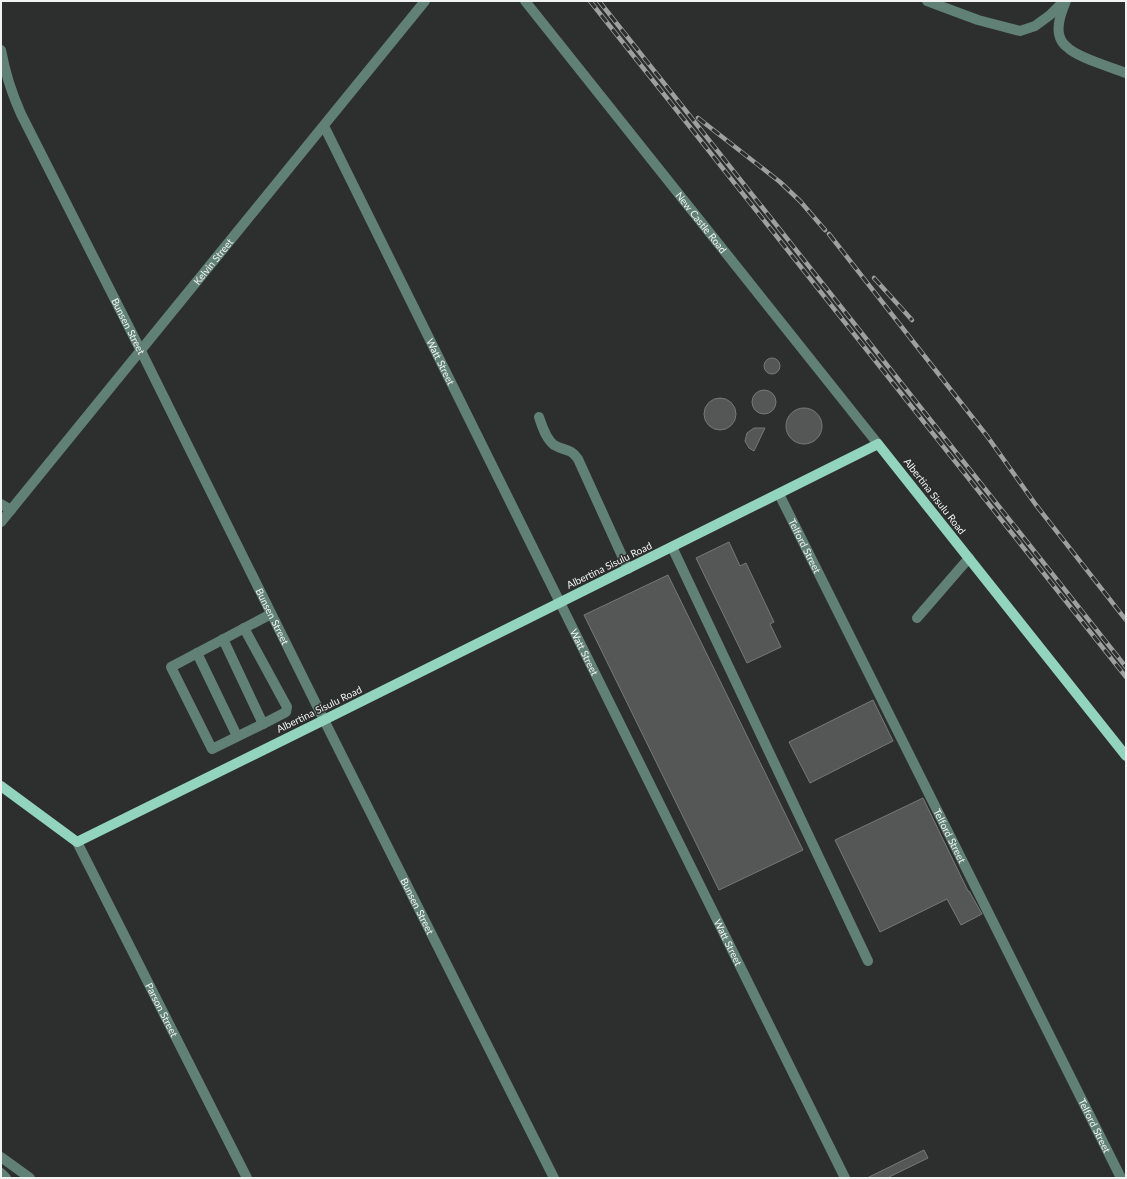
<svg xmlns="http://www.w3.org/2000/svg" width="1127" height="1179" font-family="Lato,sans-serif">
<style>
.building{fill:#545756;stroke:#757977}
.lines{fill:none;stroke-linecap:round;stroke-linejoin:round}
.minor{stroke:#628176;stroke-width:10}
.major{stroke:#93d4be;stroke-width:10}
.rail-casing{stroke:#9da09f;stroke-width:4.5}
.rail{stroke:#2c2f2e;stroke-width:3;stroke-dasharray:9;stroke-linecap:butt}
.labels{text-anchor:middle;stroke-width:3;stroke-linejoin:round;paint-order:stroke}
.street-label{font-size:10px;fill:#f1f3f3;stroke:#2c2f2e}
</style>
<rect width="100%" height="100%" fill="#2c2f2e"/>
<g class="building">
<circle cx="772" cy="366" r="8"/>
<circle cx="764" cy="402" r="12"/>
<circle cx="720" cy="414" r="16"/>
<circle cx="804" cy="426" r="18"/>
<polygon points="754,428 765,428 754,451 749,448 745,441 747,433"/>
<polygon points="729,542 740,566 746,563 774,622 770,624 781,647 747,663 696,558"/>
<polygon points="668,575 803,850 719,890 584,615"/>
<polygon points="873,700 893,741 810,783 789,742"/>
<polygon points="923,798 968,891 969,891 982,914 961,925 947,899 880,932 835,840"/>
<polygon points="924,1150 928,1158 887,1178 867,1178"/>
</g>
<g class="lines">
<g class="minor">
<path id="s1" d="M525 1 878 444"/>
<polyline points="927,1 978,20 1020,31 1035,26 1050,15 1064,1"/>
<path d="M1066 1C1062 11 1057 23 1059 34 1060 39 1063 44 1067 47 1078 58 1111 67 1126 73"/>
<path id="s2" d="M1 50C5 72 12 94 21 114L141 351 324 720 554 1178"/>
<path id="s3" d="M324 126 845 1178"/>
<path d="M539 417C542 426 546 439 554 445 564 451 571 448 578 459L628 569"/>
<path id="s4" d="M779 494 1121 1178"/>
<polyline points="1,504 11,510"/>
<path id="s5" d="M1 522 425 1"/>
<polyline points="672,547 868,961"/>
<polyline points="917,618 969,558"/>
<polyline points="223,639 263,724 286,712 287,707 244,628"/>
<polyline points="197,653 237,736"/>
<polyline points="263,724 212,749 171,667 271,614"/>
<path id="s6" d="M77 842 247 1178"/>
<polyline points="1,1157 30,1178"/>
<polyline points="1,1173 6,1178"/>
</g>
<polyline class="major" points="1,786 77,842 324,720 878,444 1126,756"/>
<g class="rail-casing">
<g id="rail">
<polyline points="590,1 1126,677"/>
<polyline points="599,1 1126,667"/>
<polyline points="698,118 780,182 800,201 825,230"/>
<polyline points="829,234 987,436 1036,505 1126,620"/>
<polyline points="874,278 912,320"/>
</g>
</g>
<use href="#rail" class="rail"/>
</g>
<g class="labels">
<g class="street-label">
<text dy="4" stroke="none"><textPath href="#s1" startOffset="283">New Castle Road</textPath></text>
<text dy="4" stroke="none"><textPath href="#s5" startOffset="336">Kelvin Street</textPath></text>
<text dy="4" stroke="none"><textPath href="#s2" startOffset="305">Bunsen Street</textPath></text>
<text dy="4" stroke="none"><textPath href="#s3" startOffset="263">Watt Street</textPath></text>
<text transform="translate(935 496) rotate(52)" y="4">Albertina Sisulu Road</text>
<text dy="4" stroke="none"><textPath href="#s4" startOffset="58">Telford Street</textPath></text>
<text transform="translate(609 565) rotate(-26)" y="4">Albertina Sisulu Road</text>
<text dy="4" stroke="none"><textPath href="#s2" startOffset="629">Bunsen Street</textPath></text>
<text dy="4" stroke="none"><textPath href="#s3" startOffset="587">Watt Street</textPath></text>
<text transform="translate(319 709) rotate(-26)" y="4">Albertina Sisulu Road</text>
<text dy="4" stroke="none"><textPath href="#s4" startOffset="382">Telford Street</textPath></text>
<text dy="4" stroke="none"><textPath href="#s2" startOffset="953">Bunsen Street</textPath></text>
<text dy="4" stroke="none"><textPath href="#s3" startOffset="911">Watt Street</textPath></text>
<text dy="4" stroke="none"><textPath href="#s6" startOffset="188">Parson Street</textPath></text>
<text dy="4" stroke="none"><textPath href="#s4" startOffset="706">Telford Street</textPath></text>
</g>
</g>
<rect width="1127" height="1179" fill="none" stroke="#f1f3f3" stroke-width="4"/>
</svg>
